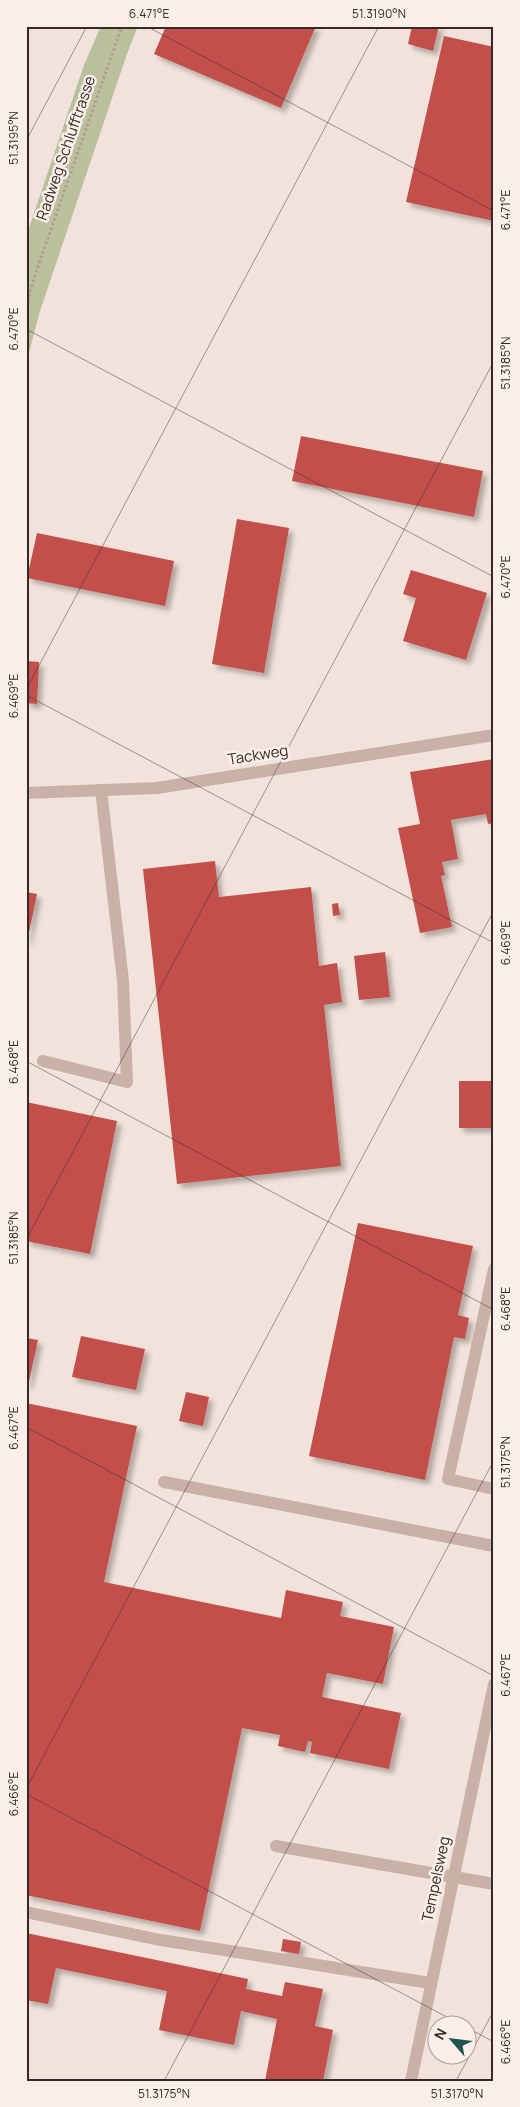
<svg xmlns="http://www.w3.org/2000/svg" width="520" height="2107" font-family="Manrope,sans-serif">
<style>
.green{fill:#bac09c}
.building{fill:#c25048;filter:url(#shadow)}
.lines{fill:none;stroke-linecap:round;stroke-linejoin:round}
.path{stroke:#b49b92;stroke-width:3;stroke-dasharray:2.5 2.5;stroke-linecap:butt}
.service{stroke:#c9b1a8;stroke-width:12}
.minor{stroke:#c9b1a8;stroke-width:12}
.ticks{fill:none;stroke:#362a28;stroke-width:1;stroke-opacity:0.45}
.labels{text-anchor:middle;stroke-width:5;stroke-linejoin:round;paint-order:stroke}
.street-label{font-size:15px;fill:#362a28;stroke:#f9eee8}
.neatline{fill:none;stroke:#362a28;stroke-width:2}
.ticks-label{font-size:12px;text-anchor:middle;fill:#362a28}
</style>
<defs>
<filter id="shadow"><feDropShadow dx="4.5" dy="4.5" stdDeviation="2.5" flood-color="#0004"/></filter>
</defs>
<rect width="100%" height="100%" fill="#f1e3db"/>
<polygon class="green" points="101,26 138,26 127,54 40,311 26,364 26,237 84,65"/>
<g class="building">
<polygon points="166,26 316,26 281,108 154,54"/>
<polygon points="412,26 439,26 433,51 408,44"/>
<polygon points="444,36 494,47 494,221 406,202"/>
<polygon points="301,436 483,471 474,517 292,481"/>
<polygon points="237,519 289,528 264,673 212,664"/>
<polygon points="37,533 174,561 165,606 27,578"/>
<polygon points="411,570 487,593 466,660 403,641 416,598 403,594"/>
<polygon points="26,661 39,662 37,704 26,703"/>
<polygon points="494,759 494,823 488,824 486,814 451,820 458,859 442,862 445,875 441,876 452,927 420,933 398,828 420,824 410,772"/>
<polygon points="215,861 219,897 311,887 319,966 337,963 342,1002 324,1005 341,1166 177,1184 143,869"/>
<polygon points="26,892 37,894 27,942 26,942"/>
<polygon points="338,903 340,915 333,916 332,904"/>
<polygon points="385,952 390,997 359,1000 354,956"/>
<rect x="459" y="1081" width="35" height="47"/>
<polygon points="26,1102 117,1121 90,1254 26,1241"/>
<polygon points="358,1223 473,1246 458,1315 469,1318 465,1339 454,1337 425,1480 309,1456"/>
<polygon points="81,1336 145,1349 136,1390 72,1377"/>
<polygon points="26,1338 38,1340 28,1386 26,1386"/>
<polygon points="186,1392 209,1397 203,1426 179,1421"/>
<polygon points="26,1403 137,1426 104,1582 281,1618 286,1590 343,1602 340,1616 394,1627 383,1684 327,1673 322,1697 401,1713 389,1769 310,1753 312,1742 308,1741 305,1752 278,1746 280,1735 242,1728 200,1931 26,1895"/>
<polygon points="26,1933 248,1979 246,1989 282,1996 285,1982 323,1989 315,2026 333,2030 323,2081 265,2081 277,2019 241,2011 234,2045 159,2030 167,1991 56,1968 48,2004 26,2000"/>
<polygon points="283,1939 301,1942 299,1954 281,1951"/>
</g>
<g class="lines">
<polyline class="path" points="26,306 36,272 122,26"/>
<g class="service">
<polyline points="43,1061 127,1082 123,981 101,790"/>
<polyline points="494,1269 448,1479 494,1489"/>
<polyline points="164,1482 494,1546"/>
<polyline points="276,1846 494,1884"/>
<polyline points="26,1912 161,1940 430,1983"/>
</g>
<g class="minor">
<polyline points="26,793 157,788 494,735"/>
<polyline points="411,2081 494,1684"/>
</g>
</g>
<path class="ticks" d="M146 26 494 211M26 141 87 26M26 329 494 577M26 690 379 26M26 695 494 943M26 1061 494 1310M26 1240 494 361M26 1427 494 1676M26 1789 494 910M26 1794 460 2024M468 2028 494 2042M164 2081 494 1460M456 2081 494 2010"/>
<g class="labels">
<g class="street-label">
<text transform="translate(66 148) rotate(-71)" y="5">Radweg Schlufftrasse</text>
<text transform="translate(258 755) rotate(-9)" y="5">Tackweg</text>
<text transform="translate(436 1879) rotate(-78)" y="5">Tempelsweg</text>
</g>
</g>
<rect width="520" height="2107" fill="none" stroke="#f9eee8" stroke-width="55"/>
<g transform="translate(452 2040) rotate(298)"><circle r="24" fill="#f9eee8" stroke="#aba09b"/>
<path d="M0-4L9 19L0 12L-9 19Z" fill="#1f564f"/>
<text y="-8" font-size="14" font-weight="bold" text-anchor="middle" fill="#362a28">N</text>
</g>
<rect x="28" y="28" width="464" height="2052" class="neatline"/>
<g class="ticks-label">
<text x="149" y="18">6.471°E</text>
<text x="379" y="18">51.3190°N</text>
<text transform="translate(14 138) rotate(-90)" y="4">51.3195°N</text>
<text transform="translate(506 210) rotate(-90)" y="4">6.471°E</text>
<text transform="translate(14 329) rotate(-90)" y="4">6.470°E</text>
<text transform="translate(506 363) rotate(-90)" y="4">51.3185°N</text>
<text transform="translate(506 577) rotate(-90)" y="4">6.470°E</text>
<text transform="translate(14 696) rotate(-90)" y="4">6.469°E</text>
<text transform="translate(506 943) rotate(-90)" y="4">6.469°E</text>
<text transform="translate(14 1062) rotate(-90)" y="4">6.468°E</text>
<text transform="translate(14 1238) rotate(-90)" y="4">51.3185°N</text>
<text transform="translate(506 1309) rotate(-90)" y="4">6.468°E</text>
<text transform="translate(14 1428) rotate(-90)" y="4">6.467°E</text>
<text transform="translate(506 1462) rotate(-90)" y="4">51.3175°N</text>
<text transform="translate(506 1675) rotate(-90)" y="4">6.467°E</text>
<text transform="translate(14 1794) rotate(-90)" y="4">6.466°E</text>
<text transform="translate(506 2042) rotate(-90)" y="4">6.466°E</text>
<text x="164" y="2098">51.3175°N</text>
<text x="457" y="2098">51.3170°N</text>
</g>
</svg>
